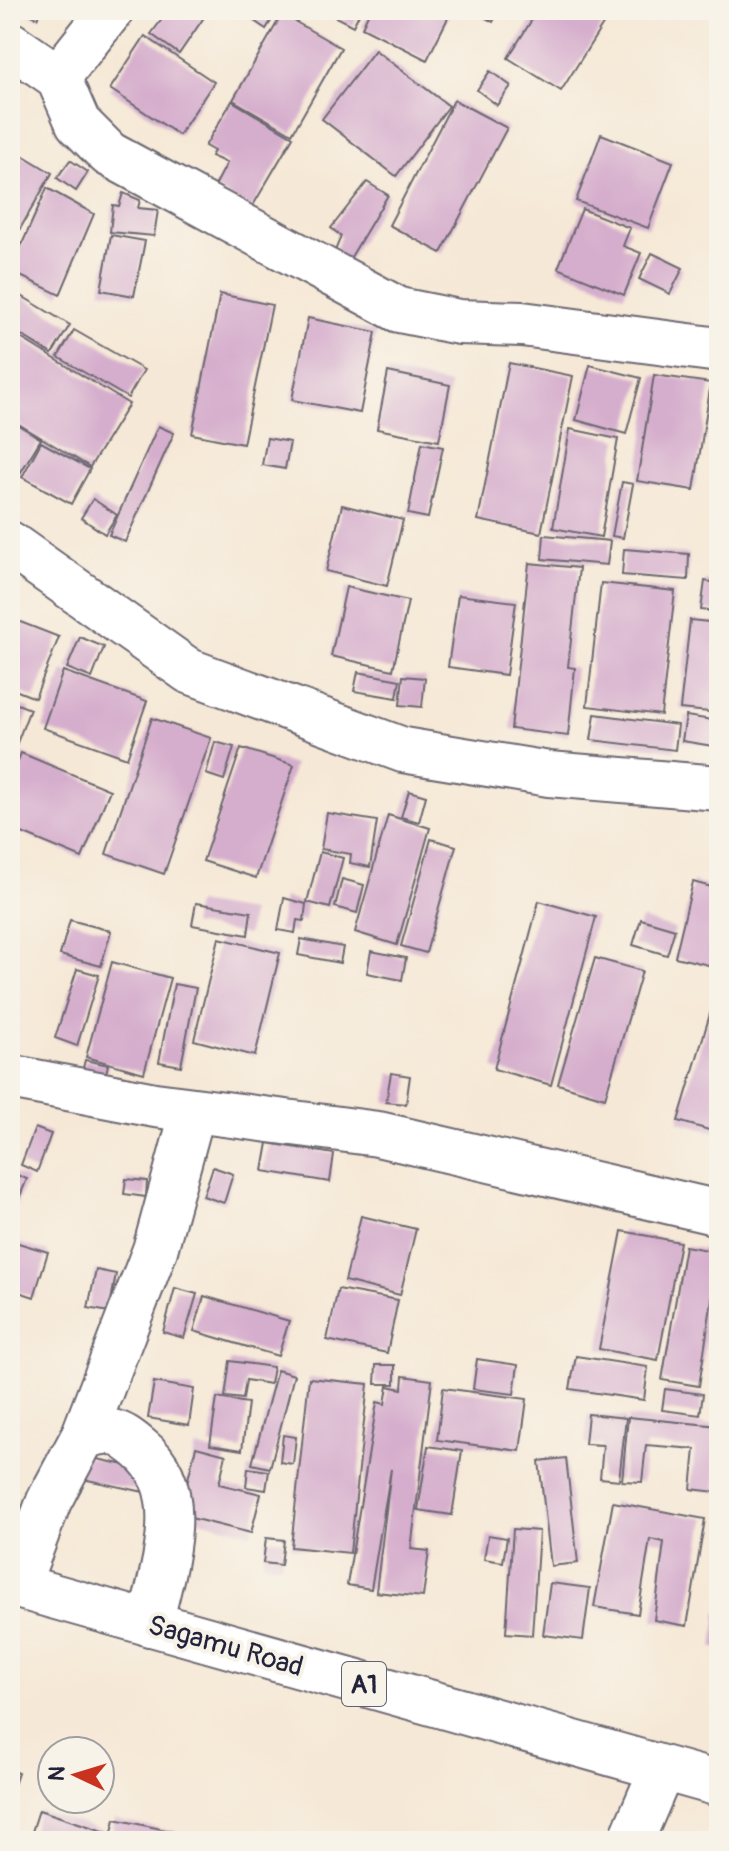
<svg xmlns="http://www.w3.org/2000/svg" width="729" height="1851" font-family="Pangolin,sans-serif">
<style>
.building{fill:#d6aecd}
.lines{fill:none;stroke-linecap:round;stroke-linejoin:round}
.minor-casing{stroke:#6c6771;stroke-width:48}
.highway-casing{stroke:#6c6771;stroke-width:48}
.minor{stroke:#fff;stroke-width:44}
.highway{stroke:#fff;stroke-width:44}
.labels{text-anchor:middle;stroke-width:8;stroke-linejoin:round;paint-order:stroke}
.shield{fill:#f7f3e8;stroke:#62616f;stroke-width:2}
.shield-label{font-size:26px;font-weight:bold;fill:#22223b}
.street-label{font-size:28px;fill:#22223b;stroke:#f7f3e8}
</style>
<rect width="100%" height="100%" fill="#f7f3e8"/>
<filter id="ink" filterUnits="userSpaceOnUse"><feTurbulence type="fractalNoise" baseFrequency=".0125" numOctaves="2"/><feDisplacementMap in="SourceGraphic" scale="16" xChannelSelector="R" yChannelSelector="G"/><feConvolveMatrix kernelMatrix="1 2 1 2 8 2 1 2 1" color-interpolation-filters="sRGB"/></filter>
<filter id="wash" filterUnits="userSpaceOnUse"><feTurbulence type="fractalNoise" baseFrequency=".006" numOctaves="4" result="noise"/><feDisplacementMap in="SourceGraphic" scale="32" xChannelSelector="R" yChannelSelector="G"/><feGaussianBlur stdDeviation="1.8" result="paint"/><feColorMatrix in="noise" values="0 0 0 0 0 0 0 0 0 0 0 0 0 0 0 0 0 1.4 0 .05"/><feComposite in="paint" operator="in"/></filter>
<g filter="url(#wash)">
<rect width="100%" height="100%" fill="#f6e8d6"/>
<g id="blocks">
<g class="building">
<polygon points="24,10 42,10 37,18"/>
<polygon points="169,10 209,10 179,54 151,34"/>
<polygon points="238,10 278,10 266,29"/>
<polygon points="322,10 361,10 353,26"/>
<polygon points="370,10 452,10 427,60 362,27"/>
<polygon points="471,10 499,10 493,22"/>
<polygon points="538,10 612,10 561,91 508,58"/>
<polygon points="282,14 341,48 292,134 233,100"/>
<polygon points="145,36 214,82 179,135 110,89"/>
<polygon points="375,50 449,106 396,176 322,119"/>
<polygon points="490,71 511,86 497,105 477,90"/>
<polygon points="454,100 507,128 441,253 389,225"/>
<polygon points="232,101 293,137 251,209 214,188 227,163 211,156 214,151 205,146"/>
<polygon points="601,134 673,162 648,228 576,201"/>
<polygon points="14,150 52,173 20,229 10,224 10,158"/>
<polygon points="70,160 88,172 76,191 57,178"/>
<polygon points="367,182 388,195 345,267 331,261 341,236 331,228"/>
<polygon points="47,188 94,214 60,295 10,271"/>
<polygon points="123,193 140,200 138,208 158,210 154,236 110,232 113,205 119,206"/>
<polygon points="582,209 630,228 623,246 641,253 624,295 558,268"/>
<polygon points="111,235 145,241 134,296 101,290"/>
<polygon points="652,253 683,268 670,294 639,279"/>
<polygon points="10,289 70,325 52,354 10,328"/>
<polygon points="220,294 272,305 243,444 192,434"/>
<polygon points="308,318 376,332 360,413 292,400"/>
<polygon points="74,330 144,370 128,398 58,357"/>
<polygon points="11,332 129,404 90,467 10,419"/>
<polygon points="509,363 573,376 541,533 478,520"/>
<polygon points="590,365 641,378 626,434 576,420"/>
<polygon points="388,372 450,385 439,441 377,429"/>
<polygon points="654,375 711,383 694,490 637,481"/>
<polygon points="10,420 41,439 19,475 10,469"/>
<polygon points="158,426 174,433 125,542 109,535"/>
<polygon points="570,429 618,439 601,537 553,528"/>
<polygon points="267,438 290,442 285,469 262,465"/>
<polygon points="41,442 90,469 71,504 22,477"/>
<polygon points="422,443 443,447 428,518 408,514"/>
<polygon points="622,482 633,484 623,538 612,536"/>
<polygon points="93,499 117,515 105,534 81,518"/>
<polygon points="342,505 403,520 387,586 326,571"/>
<polygon points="544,535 610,541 607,565 542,559"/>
<polygon points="624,549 689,554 688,580 622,575"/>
<polygon points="529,563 579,568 568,667 575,668 568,736 511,729"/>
<polygon points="705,581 719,583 719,612 701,610"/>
<polygon points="601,583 675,591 661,715 587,706"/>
<polygon points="346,587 408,601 393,670 331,656"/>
<polygon points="458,595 516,602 506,675 448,667"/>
<polygon points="10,618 59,637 35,698 10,688"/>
<polygon points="690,620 719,623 719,713 680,709"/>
<polygon points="80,637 104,647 92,678 67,668"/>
<polygon points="63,671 147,701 127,758 43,728"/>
<polygon points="358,672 400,680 397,698 354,691"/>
<polygon points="403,676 425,678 422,707 400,705"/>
<polygon points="10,701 30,709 10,761"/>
<polygon points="595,714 678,725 675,750 591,740"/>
<polygon points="686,716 719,721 719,747 682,741"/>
<polygon points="152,718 211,738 164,874 106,854"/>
<polygon points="215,742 234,747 224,780 206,774"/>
<polygon points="241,748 294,765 256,878 203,861"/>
<polygon points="21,753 110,790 82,858 10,828 10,780"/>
<polygon points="409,791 426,796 419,822 401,817"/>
<polygon points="327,813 377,821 370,867 350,863 351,854 321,849"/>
<polygon points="388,815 430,828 397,945 355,932"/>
<polygon points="431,839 456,846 426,953 401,946"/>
<polygon points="320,852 343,858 330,908 307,902"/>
<polygon points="342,879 364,885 357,913 335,907"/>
<polygon points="693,882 719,889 717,967 675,957"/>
<polygon points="284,898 306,904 304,921 297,920 295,933 278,930"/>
<polygon points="539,901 596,917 551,1085 494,1069"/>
<polygon points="196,903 251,912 248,935 192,925"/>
<polygon points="641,919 675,929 667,955 633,945"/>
<polygon points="70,920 111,931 101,966 60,955"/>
<polygon points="219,938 280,953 255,1056 194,1040"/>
<polygon points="301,939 343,947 340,963 298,955"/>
<polygon points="371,951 406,958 402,980 367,973"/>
<polygon points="595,958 642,971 605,1098 558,1084"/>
<polygon points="112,962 170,978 144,1073 86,1057"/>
<polygon points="77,969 99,975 77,1046 55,1038"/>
<polygon points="174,984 196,988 181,1066 159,1062"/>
<polygon points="719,984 719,1133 678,1121"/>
<polygon points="85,1060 108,1065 103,1085 80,1080"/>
<polygon points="391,1073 410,1076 406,1104 386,1102"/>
<polygon points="35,1128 51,1134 37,1172 21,1165"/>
<polygon points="268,1143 334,1154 330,1182 263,1171"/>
<polygon points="213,1167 233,1174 224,1203 203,1196"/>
<polygon points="10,1172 27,1179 10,1220"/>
<polygon points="126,1179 147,1181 146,1197 124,1194"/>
<polygon points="361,1216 416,1229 400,1295 345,1281"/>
<polygon points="622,1231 680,1242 658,1360 599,1349"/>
<polygon points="15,1242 48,1252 34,1297 10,1289 10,1259"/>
<polygon points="685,1246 719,1252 699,1386 662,1380"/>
<polygon points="96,1270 116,1274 109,1312 88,1308"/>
<polygon points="175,1288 197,1294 184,1338 163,1332"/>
<polygon points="338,1289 398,1300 387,1353 327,1340"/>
<polygon points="204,1296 289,1321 278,1356 194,1331"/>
<polygon points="10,1318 16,1320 11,1337 10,1337"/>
<polygon points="576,1356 648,1367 644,1400 570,1389"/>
<polygon points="477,1359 518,1365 514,1394 473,1389"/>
<polygon points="230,1361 273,1367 270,1384 246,1380 243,1399 225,1397"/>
<polygon points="376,1365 395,1365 395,1384 375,1384"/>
<polygon points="277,1370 294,1375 270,1468 252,1464"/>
<polygon points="403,1376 432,1380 411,1549 429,1551 423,1597 376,1592 391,1469 371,1589 347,1585 377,1402 385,1404 388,1386 402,1389"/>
<polygon points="309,1378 368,1384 350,1553 291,1547"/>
<polygon points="154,1382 194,1389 189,1425 148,1418"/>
<polygon points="443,1388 527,1399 520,1451 437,1440"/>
<polygon points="665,1389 703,1394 700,1415 662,1410"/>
<polygon points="217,1398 248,1403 242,1450 210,1445"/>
<polygon points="588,1414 626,1418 619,1480 600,1478 603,1445 585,1444"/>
<polygon points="628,1417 719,1426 716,1492 691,1489 695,1449 646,1445 642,1482 622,1481"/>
<polygon points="283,1435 296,1437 293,1464 280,1462"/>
<polygon points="428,1446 462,1451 452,1515 418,1510"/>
<polygon points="196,1447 226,1455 219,1484 261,1494 251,1533 179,1515"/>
<polygon points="83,1456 149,1470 144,1492 78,1478"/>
<polygon points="566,1458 578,1563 551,1566 539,1461"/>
<polygon points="248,1468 269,1471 266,1490 246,1487"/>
<polygon points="613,1502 705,1519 687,1626 654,1620 664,1542 650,1539 638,1614 594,1607"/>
<polygon points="513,1529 539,1531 532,1635 506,1633"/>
<polygon points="488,1535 507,1538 503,1562 484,1559"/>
<polygon points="266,1538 284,1540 281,1565 263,1563"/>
<polygon points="550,1583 590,1588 583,1640 543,1635"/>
<polygon points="717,1611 719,1611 719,1648 713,1648"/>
<polygon points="10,1770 18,1773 11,1794 10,1794"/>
<polygon points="39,1810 106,1832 103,1841 29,1841"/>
<polygon points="115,1819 212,1840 212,1841 110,1841"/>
</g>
</g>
</g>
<g filter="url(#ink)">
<use href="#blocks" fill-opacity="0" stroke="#6c6771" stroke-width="2"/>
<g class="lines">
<g class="minor-casing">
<g id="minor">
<polyline points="10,44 58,77 78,123 109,154 399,310 459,322 522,324 719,350"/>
<polyline points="58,77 111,10"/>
<polyline points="10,544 189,671 403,750 549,774 719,788"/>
<polyline points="10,1077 155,1105 378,1134 719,1213"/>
<polyline points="83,1437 155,1250 193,1111"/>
<path d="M17 1586 49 1501 83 1437C111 1428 117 1430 139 1448 192 1489 162 1570 150 1624"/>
<polyline points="631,1841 662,1769"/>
</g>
</g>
<g class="highway-casing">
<polyline id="highway" points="10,1584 719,1784"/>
</g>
<use href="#minor" class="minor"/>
<use href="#highway" class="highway"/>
</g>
</g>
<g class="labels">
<rect class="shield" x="342" y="1662" width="44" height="44" rx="6"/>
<g class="shield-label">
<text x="364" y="1693">A1</text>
</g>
<g class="street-label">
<text transform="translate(226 1645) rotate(16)" y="10">Sagamu Road</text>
</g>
</g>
<rect width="729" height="1851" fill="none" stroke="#f7f3e8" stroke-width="40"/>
<g transform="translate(76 1775) rotate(274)"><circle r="38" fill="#f7f3e8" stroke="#a29fa3" stroke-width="2"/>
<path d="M0-6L14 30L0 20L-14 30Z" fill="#c8321e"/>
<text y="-12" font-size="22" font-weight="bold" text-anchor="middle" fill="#22223b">N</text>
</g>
</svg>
